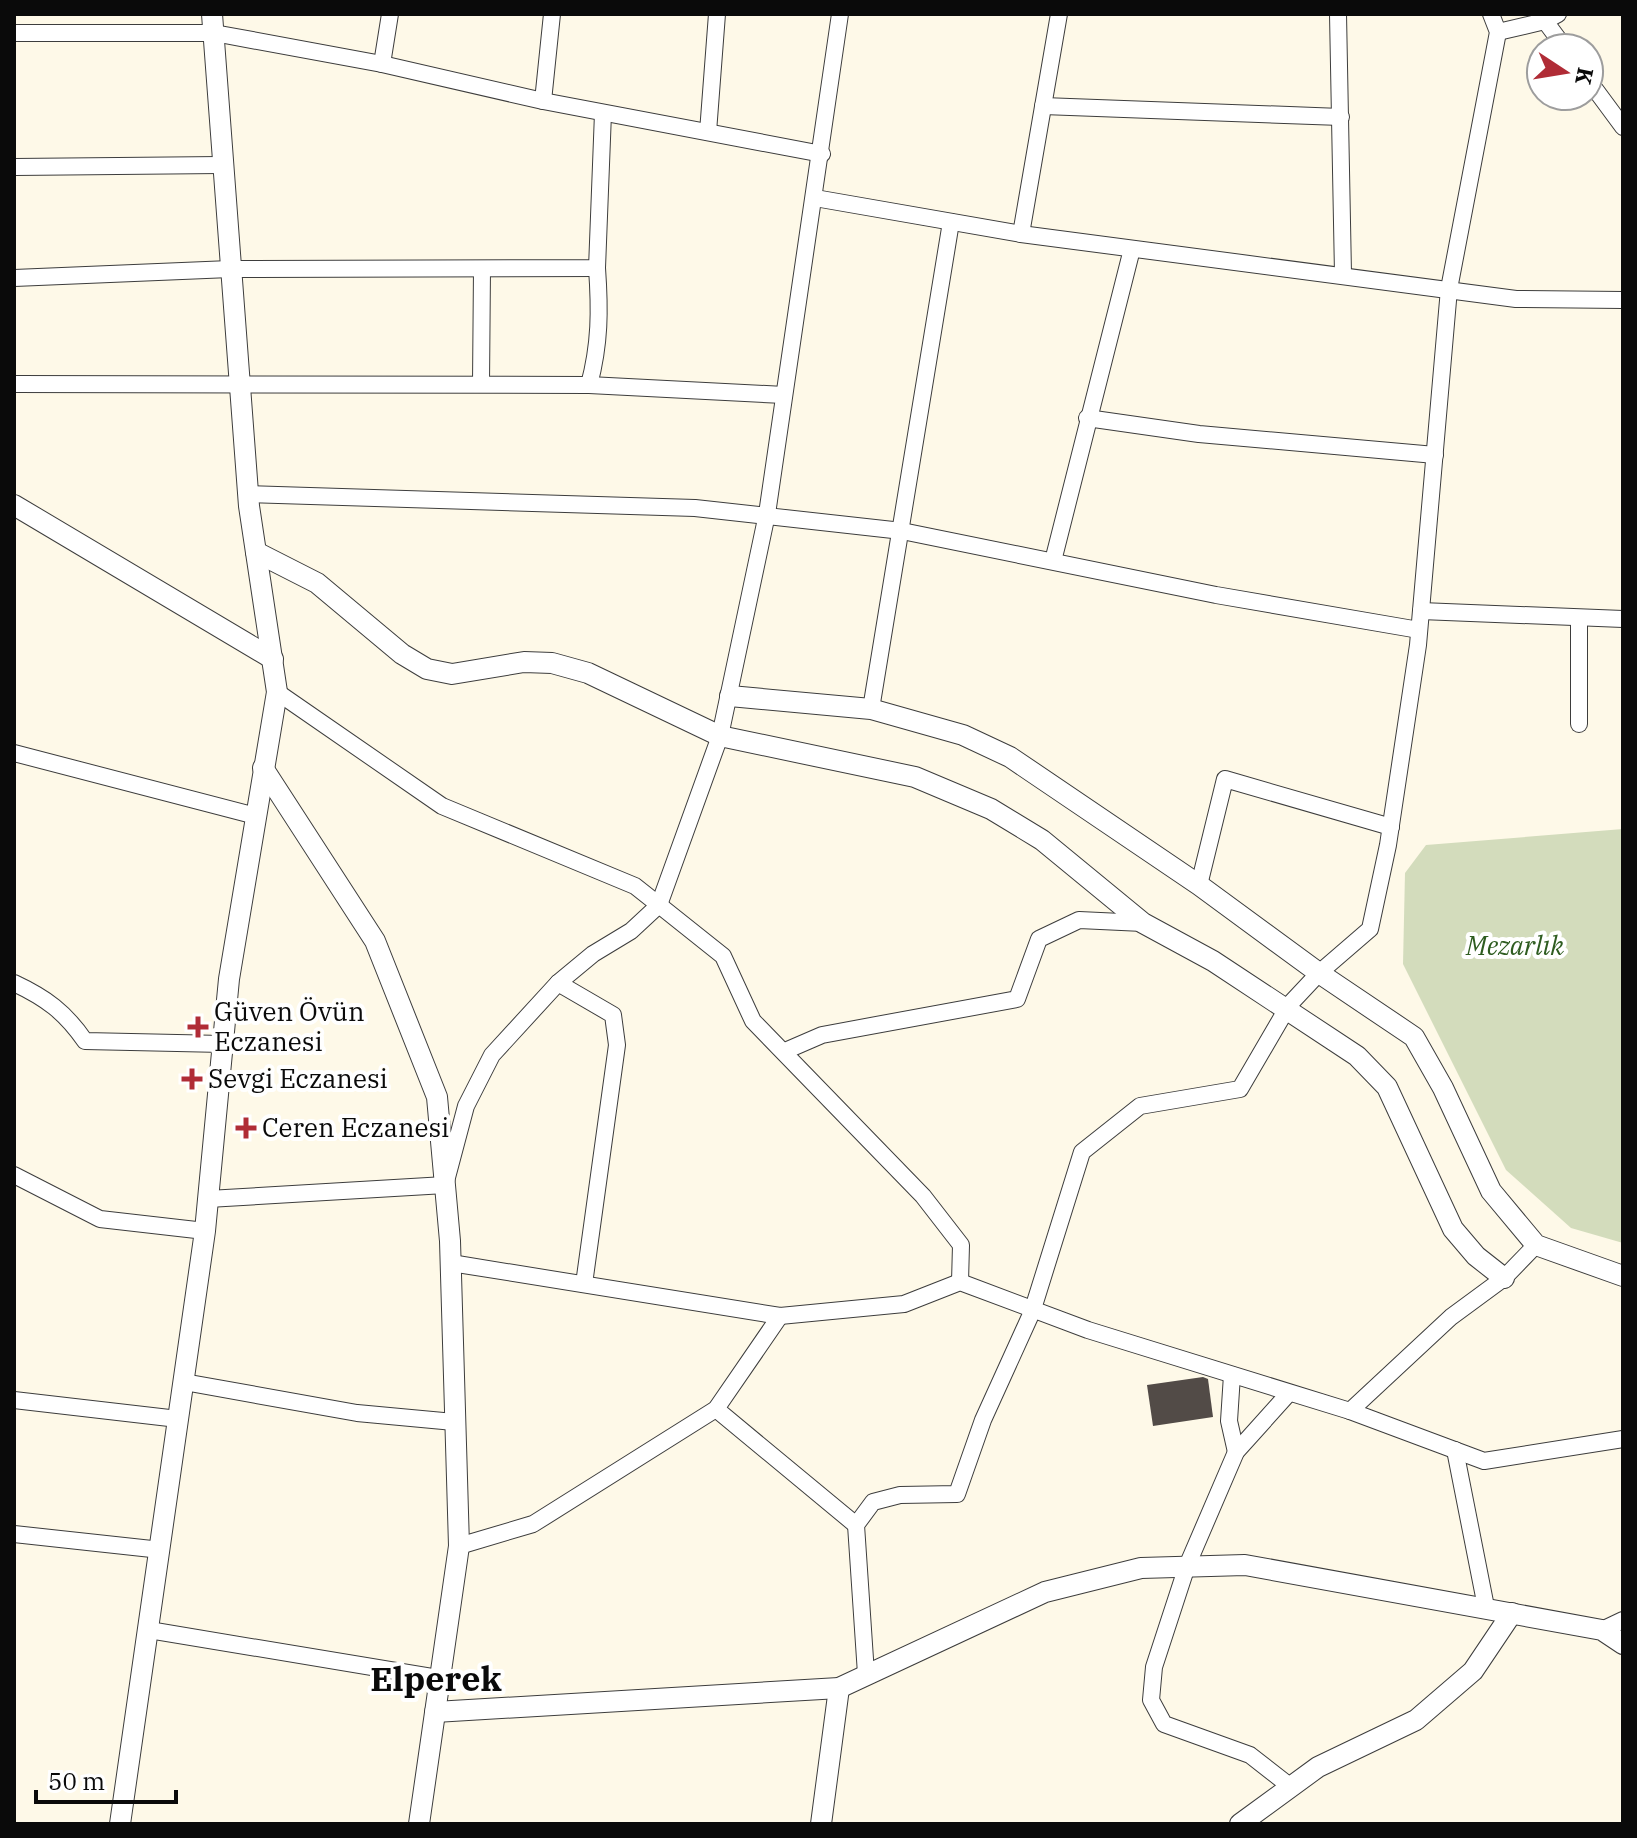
<svg xmlns="http://www.w3.org/2000/svg" width="1637" height="1838" font-family="'IBM Plex Serif',serif">
<style>
.cemetery{fill:#d3dcbc}
.building{fill:#524b47}
.lines{fill:none;stroke-linecap:round;stroke-linejoin:round}
.minor-casing{stroke:#3d3d3d;stroke-width:18}
.tertiary-casing{stroke:#3d3d3d;stroke-width:22}
.minor{stroke:#fff;stroke-width:16}
.tertiary{stroke:#fff;stroke-width:20}
.poi-dot{fill:#b02c36;stroke:#fff;stroke-width:3}
.labels{text-anchor:middle;stroke-width:8;stroke-linejoin:round;paint-order:stroke}
.park-label{font-size:26px;font-style:italic;fill:#2e5c20;stroke:#fff}
.poi-label{font-size:26px;fill:#0a0a0a;stroke:#fff;text-anchor:start}
.district-label{font-size:34px;font-weight:bold;fill:#0a0a0a;stroke:#fff}
</style>
<rect width="100%" height="100%" fill="#fef9e8"/>
<polygon class="cemetery" points="1623,829 1623,1243 1571,1228 1506,1170 1403,964 1405,873 1426,845"/>
<polygon class="building" points="1203,1377 1208,1379 1213,1417 1153,1426 1147,1385"/>
<g class="lines">
<g class="minor-casing">
<g id="minor">
<polyline points="1338,14 1343,274"/>
<polyline points="1545,21 1565,48"/>
<polyline points="1498,32 1545,21 1558,14"/>
<polyline points="14,33 214,33 382,64 543,101 822,154"/>
<polyline points="382,64 390,14"/>
<polyline points="1589,81 1623,127"/>
<polyline points="543,101 552,14"/>
<polyline points="1043,106 1341,117"/>
<polyline points="708,132 717,14"/>
<polyline points="14,167 221,165"/>
<polyline points="815,198 1021,234 1516,299 1623,300"/>
<polyline points="1021,234 1059,14"/>
<polyline points="14,278 230,269 597,268 603,113"/>
<polyline points="481,383 482,269"/>
<polyline points="14,384 589,385 784,395"/>
<path d="M589 385C600 344 600 310 597 268"/>
<polyline points="1087,418 1199,434 1435,455"/>
<polyline points="248,494 695,508 902,531 1216,595 1419,630"/>
<polyline points="1053,561 1132,249"/>
<polyline points="1421,611 1623,619"/>
<polyline points="277,692 442,806 635,886 659,905 723,956 753,1021 923,1196 961,1245 960,1282"/>
<polyline points="871,709 951,222"/>
<polyline points="1579,724 1579,619"/>
<polyline points="14,753 256,816"/>
<polyline points="1199,885 1225,779 1391,827"/>
<path d="M14 983C46 998 65 1012 85 1041L223 1044"/>
<polyline points="558,983 613,1015 617,1045 584,1284"/>
<polyline points="785,1051 822,1035 1017,999 1039,939 1079,920 1143,923"/>
<polyline points="14,1175 100,1219 205,1231"/>
<polyline points="208,1199 445,1185 466,1106 492,1055 558,983 593,954 631,931 659,905 720,736 767,514 840,14"/>
<polyline points="451,1263 780,1316 904,1304 960,1282 1088,1330 1350,1411 1451,1317 1504,1278 1536,1245"/>
<polyline points="1232,1375 1229,1421 1236,1452"/>
<polyline points="184,1382 357,1413 454,1422"/>
<polyline points="1289,1393 1236,1452 1187,1566 1154,1667 1151,1700 1164,1724 1250,1755 1291,1787"/>
<polyline points="14,1400 178,1419"/>
<polyline points="716,1409 856,1525"/>
<polyline points="1350,1411 1484,1461 1623,1439"/>
<polyline points="1455,1450 1486,1607"/>
<polyline points="14,1534 161,1550"/>
<polyline points="459,1546 533,1524 716,1409 780,1316"/>
<polyline points="149,1630 438,1678"/>
<polyline points="1602,1630 1623,1620"/>
<polyline points="866,1674 856,1525 873,1502 900,1495 957,1494 983,1420 1032,1312 1082,1152 1140,1106 1240,1089 1289,1005 1319,973 1370,929 1388,845 1418,645 1449,289 1498,32 1491,14"/>
</g>
</g>
<g class="tertiary-casing">
<g id="tertiary">
<polyline points="14,505 273,659"/>
<polyline points="256,552 317,583 402,654 427,669 452,674 524,662 552,663 588,673 720,736 915,777 991,809 1042,840 1143,923 1213,961 1357,1056 1387,1087 1453,1229 1476,1256 1504,1278"/>
<polyline points="730,696 871,709 963,735 1010,757 1199,885 1319,973 1414,1037 1443,1088 1491,1191 1536,1245 1623,1276"/>
<polyline points="263,768 375,941 437,1097 450,1241 459,1546 419,1824"/>
<polyline points="435,1712 839,1688 1045,1592 1141,1568 1245,1565 1602,1630 1623,1644"/>
<polyline points="120,1824 205,1231 229,979 277,692 249,506 212,14"/>
<polyline points="821,1824 839,1688"/>
<polyline points="1240,1824 1318,1767 1416,1720 1473,1671 1512,1613"/>
</g>
</g>
<use href="#minor" class="minor"/>
<use href="#tertiary" class="tertiary"/>
</g>
<g class="poi-dot">
<path d="M194 1015h8v8h8v8h-8v8h-8v-8h-8v-8h8z"/>
<path d="M188 1067h8v8h8v8h-8v8h-8v-8h-8v-8h8z"/>
<path d="M242 1116h8v8h8v8h-8v8h-8v-8h-8v-8h8z"/>
</g>
<g class="labels">
<g class="park-label">
<text x="1515" y="955">Mezarlık</text>
</g>
<g class="poi-label">
<text x="214" y="1021">Güven Övün<tspan x="214" dy="30">Eczanesi</tspan></text>
<text x="208" y="1088">Sevgi Eczanesi</text>
<text x="262" y="1137">Ceren Eczanesi</text>
</g>
<g class="district-label">
<text x="436" y="1691">Elperek</text>
</g>
</g>
<rect width="1637" height="1838" fill="none" stroke="#0a0a0a" stroke-width="32"/>
<g transform="translate(1565 72) rotate(102)"><circle r="38" fill="#ffffff" stroke="#9d9d9d" stroke-width="2"/>
<path d="M0-6L14 30L0 20L-14 30Z" fill="#b02c36"/>
<text y="-12" font-size="22" font-weight="bold" text-anchor="middle" fill="#0a0a0a">K</text>
</g>
<path d="M36 1790v12h140v-12" fill="none" stroke="#0a0a0a" stroke-width="4"/>
<text x="48" y="1790" font-size="24" fill="#0a0a0a" stroke="#ffffff" stroke-width="6" paint-order="stroke">50 m</text>
</svg>
